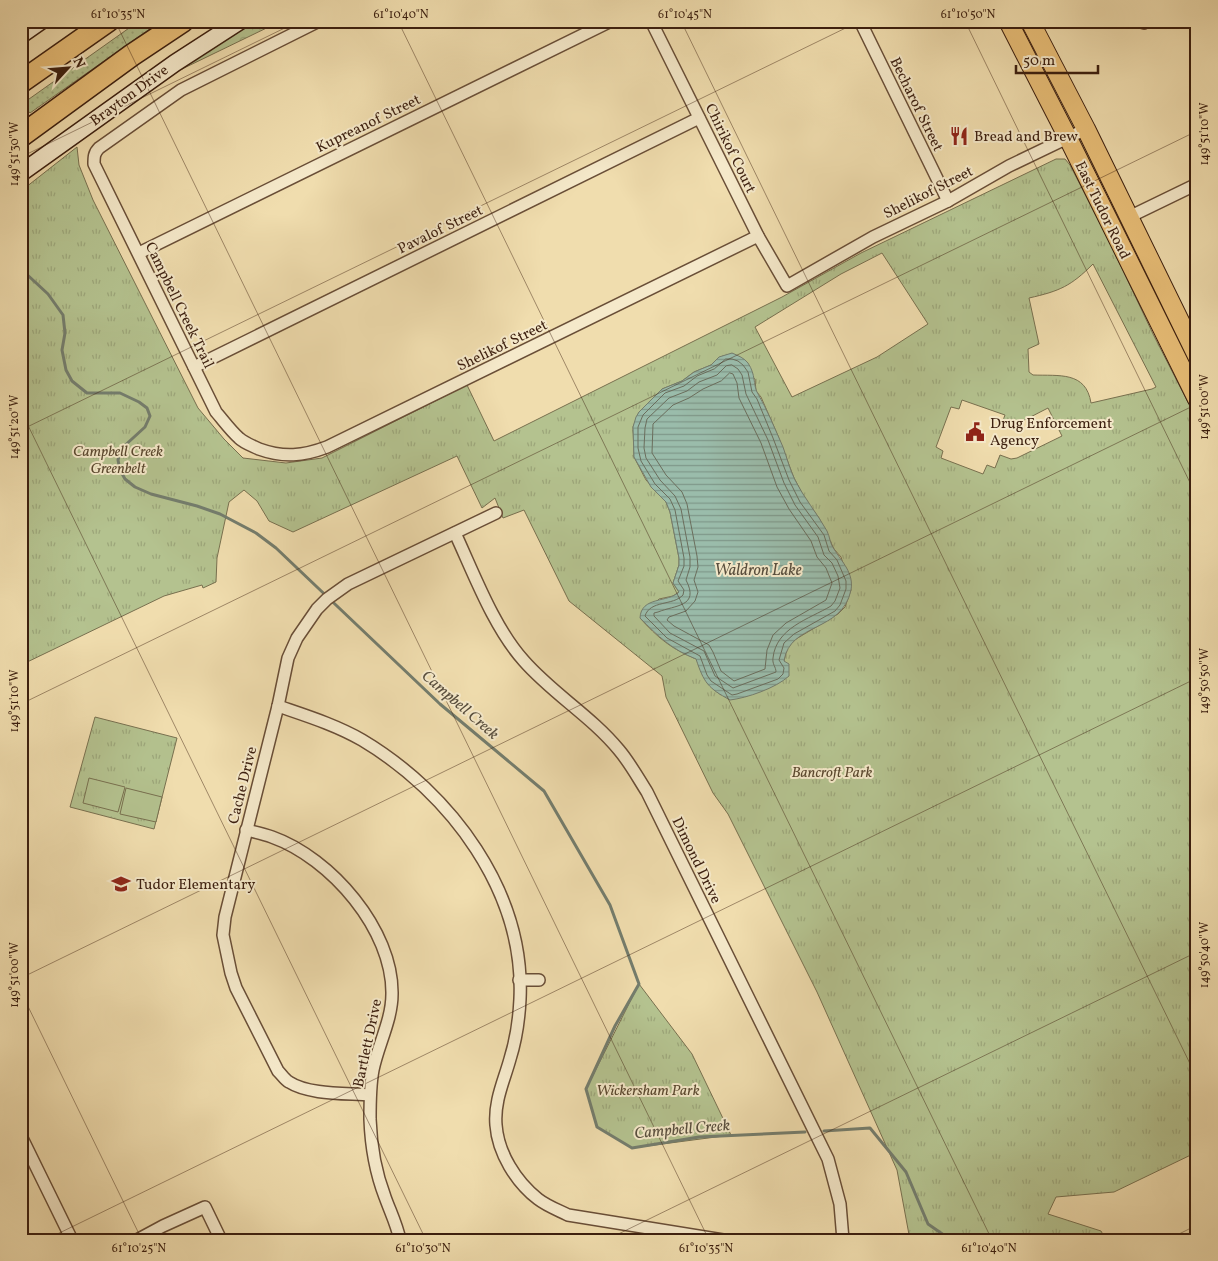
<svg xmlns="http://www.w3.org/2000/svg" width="1218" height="1261" font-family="Vollkorn,serif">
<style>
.grass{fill:url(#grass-dots);stroke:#78704f}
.forest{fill:url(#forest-crowns);stroke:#78704f}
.park{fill:url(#park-tufts);stroke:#78704f;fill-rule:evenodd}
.pitch{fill:#b4c28f;stroke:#78704f}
.water{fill:url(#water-rules);stroke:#747d6d}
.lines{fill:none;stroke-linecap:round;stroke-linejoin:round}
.shore{stroke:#6b6e5d;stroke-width:1}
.stream{stroke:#747d6d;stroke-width:3}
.minor-casing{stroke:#694e37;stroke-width:14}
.secondary-casing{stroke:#3c1f0f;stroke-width:19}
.primary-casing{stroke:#3c1f0f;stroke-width:20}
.motorway-casing{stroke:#3c1f0f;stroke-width:24}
.minor{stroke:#f5e9ca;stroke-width:11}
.secondary{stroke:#f5e9ca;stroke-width:16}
.primary{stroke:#e8be77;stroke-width:18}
.motorway{stroke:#e8be77;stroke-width:21}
.ticks{fill:none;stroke:#3c1f0f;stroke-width:1;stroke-opacity:0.45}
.labels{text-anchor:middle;stroke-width:4;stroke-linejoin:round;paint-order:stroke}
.street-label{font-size:15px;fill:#3c1f0f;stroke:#f5e9ca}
.poi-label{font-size:15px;fill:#3c1f0f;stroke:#f5e9ca;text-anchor:start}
.park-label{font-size:15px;font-style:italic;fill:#5a482f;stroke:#f5e9ca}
.water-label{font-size:16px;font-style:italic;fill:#584e3e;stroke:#f5e9ca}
.neatline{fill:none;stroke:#3c1f0f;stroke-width:2}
.ticks-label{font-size:12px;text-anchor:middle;fill:#3c1f0f}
</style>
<defs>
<pattern id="grass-dots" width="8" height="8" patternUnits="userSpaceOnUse" patternTransform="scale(1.25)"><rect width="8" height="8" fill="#b4c28f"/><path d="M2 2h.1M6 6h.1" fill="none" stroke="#9ca67a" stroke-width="1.8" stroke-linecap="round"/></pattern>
<pattern id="forest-crowns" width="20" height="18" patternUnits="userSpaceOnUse" patternTransform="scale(1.25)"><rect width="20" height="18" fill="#b4c28f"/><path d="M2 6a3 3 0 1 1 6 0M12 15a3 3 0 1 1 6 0" fill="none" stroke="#9ca67a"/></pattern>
<pattern id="park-tufts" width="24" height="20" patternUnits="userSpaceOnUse" patternTransform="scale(1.25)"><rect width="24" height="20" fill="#b4c28f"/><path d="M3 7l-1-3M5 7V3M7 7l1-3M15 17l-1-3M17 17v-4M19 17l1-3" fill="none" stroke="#9ca67a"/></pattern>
<pattern id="water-rules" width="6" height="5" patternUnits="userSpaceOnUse" patternTransform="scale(1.25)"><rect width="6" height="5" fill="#9abcab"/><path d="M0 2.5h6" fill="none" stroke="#7f988a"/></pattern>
</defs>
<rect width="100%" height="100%" fill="#f0ddae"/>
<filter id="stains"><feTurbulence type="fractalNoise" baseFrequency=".004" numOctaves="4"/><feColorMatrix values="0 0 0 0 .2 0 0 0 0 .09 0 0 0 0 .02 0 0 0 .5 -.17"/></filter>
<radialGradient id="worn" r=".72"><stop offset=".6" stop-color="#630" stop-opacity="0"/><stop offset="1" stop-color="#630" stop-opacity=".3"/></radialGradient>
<polygon class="grass" points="139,21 161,21 30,113 22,104"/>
<polygon class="forest" points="246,21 281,21 182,69 221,38"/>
<g class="park">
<path d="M77 147 79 165 93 200 198 408 224 439 243 458 286 463 322 458 467 385 494 441 782 297 861 253 1056 159H1065L1070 165 1109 241 1153 334 1197 420V1152L1114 1192 1056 1197 1048 1214 1101 1231 1106 1240H910L897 1170 817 992 728 814 713 793 666 697 662 676 569 601 524 510 503 518 495 498 482 508 457 456 293 532 269 521 257 501 244 490 229 502 217 558 216 582 203 588 202 585 164 596 21 665V191ZM882 253 928 324 877 357 792 397 755 327 841 274ZM1093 264 1156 387 1152 389 1091 403C1086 371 1059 376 1033 375L1029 372 1028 349 1039 344 1029 298C1060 291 1071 286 1093 264ZM719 357 755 379 756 391 761 397 778 436 794 478 805 499 819 518 834 549 841 557 851 590 845 607 838 614 796 639 787 647 784 661 721 695C706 685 702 676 697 659 672 650 657 637 640 618L659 599 673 596 679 592 673 583 679 565V558L670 512 666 502 646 480 634 457 633 427 639 412 662 389 682 381 694 372 711 365ZM962 400 1005 415 1002 423 1011 427 1048 408 1062 436 1017 458 1011 459 1000 455 995 468 987 465 983 474 941 458 943 451 936 447 951 407 959 409Z"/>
<polygon points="95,717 177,738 154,829 70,807"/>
<polygon points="639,984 692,1054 731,1135 632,1148 597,1127 586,1089"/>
</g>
<g class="pitch">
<polygon points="89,778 125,787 118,812 83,803"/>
<polygon points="126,788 162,797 156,822 120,814"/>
</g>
<path class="water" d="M732 353C739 356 744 358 748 363 756 375 753 384 757 392 767 409 775 429 783 447 787 458 790 470 795 480 804 498 817 513 827 531 830 537 830 544 834 549 842 562 854 573 851 590 842 633 790 622 784 661L789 664V676C776 688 747 698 730 700 708 688 704 683 696 659 671 649 659 637 640 618 641 596 668 603 679 592L673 583 679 565V558L670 512 666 502 651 487 634 457 633 427 636 417 639 412 662 389 682 381 694 372 711 365 719 357Z"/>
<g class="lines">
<g class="shore">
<path d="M726 359H732L738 361 743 365 748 372 752 392 757 399 773 438 789 480 800 502 824 535 829 551 837 560 846 581V589L840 605 835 611 794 634 784 643 779 660 784 668 783 674 778 679 737 694 732 695 711 681 707 675 700 656 667 638 645 616C650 600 673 606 683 595L684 590 678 581 684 566V558L675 510 670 499 655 484 641 461 638 448V427L643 415 665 393 684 386 697 376 714 369Z"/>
<path d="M732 365 738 369 742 375 746 394 768 440 784 483 795 505 818 537 824 555 832 563 838 576 840 588 835 601 831 606C809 619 776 628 773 658 772 664 776 667 776 672L733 688 715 676 704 651 670 633 654 616V613L658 612C675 605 700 607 686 580L690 567V557L681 509 675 496 660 480 646 458 644 448 645 428 647 419 669 398 687 391 699 382 717 375 726 366Z"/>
<polygon points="730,373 733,374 737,383 739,398 761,443 777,487 789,509 811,541 817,557 826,568 832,583 826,600 786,623 773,635 767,650 765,669 734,681 721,671 713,652 709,645 674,626 667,620 669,617 686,611 695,601 698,592 694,580 698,567 697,556 687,504 682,492 666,475 652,453 653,424 673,405 689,398 703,389 721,381"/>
</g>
<g class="stream">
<polyline points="21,269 48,294 63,315 65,333 62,350 66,370 72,381 87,393 120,393 139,402 147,408 150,416 145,427 121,449 118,460 120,470 125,479 135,487 151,494 197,506 220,514 256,533 276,548 440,704 544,791 610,905 639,984 615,1026 586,1089 597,1127 632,1148 699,1137 805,1132"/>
<polyline points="824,1131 870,1128 906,1172 928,1224 951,1240"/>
</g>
<g class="minor-casing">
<g id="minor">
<path d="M319 21 181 90 99 148C94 153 94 157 94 164L216 412C223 420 230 430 239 438 244 443 253 446 259 449 284 458 303 456 327 447L758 236"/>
<polyline points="651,21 758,236 787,286 873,237 948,201 1009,166 1086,129"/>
<polyline points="860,21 948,201"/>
<polyline points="1144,23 1147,21"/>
<polyline points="1129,217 1197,184"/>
<polyline points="139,253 611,21"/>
<polyline points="194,367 699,118"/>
<path d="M455 533C474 574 494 628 524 661 553 694 591 716 619 750 630 763 638 778 647 792L828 1159 840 1204 843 1240"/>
<path d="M278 706C307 716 336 725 362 740 451 793 525 892 520 999 519 1020 516 1040 510 1059 504 1081 494 1101 496 1125 498 1153 516 1182 538 1199 547 1206 558 1210 568 1215L723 1240"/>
<path d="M246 830C255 832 264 834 272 837 331 858 393 930 392 994 392 1020 378 1045 373 1070 370 1086 370 1103 370 1119 371 1147 375 1171 385 1197 390 1211 397 1225 400 1240"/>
<polyline points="519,980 539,980"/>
<path d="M370 1095C347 1093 309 1095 289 1082 285 1080 282 1075 278 1071L236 988 231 973 223 935 225 917 278 706 288 658 297 638 317 609 327 599 348 584 496 513"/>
<polyline points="21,1136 72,1240"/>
<polyline points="137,1240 163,1226 205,1207 221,1240"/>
</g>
</g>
<g class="secondary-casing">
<g id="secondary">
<polyline points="21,35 41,21"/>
<polyline points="21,173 175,63 240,21"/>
</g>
</g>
<g class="primary-casing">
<g id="primary">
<polyline points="1008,21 1068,138 1197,399"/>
<polyline points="1030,21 1086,129 1197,356"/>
</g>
</g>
<g class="motorway-casing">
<g id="motorway">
<polyline points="21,82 108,21"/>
<polyline points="21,136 132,55 183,21"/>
</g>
</g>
<use href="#minor" class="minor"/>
<use href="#secondary" class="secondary"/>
<use href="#primary" class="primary"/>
<use href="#motorway" class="motorway"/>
</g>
<path class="ticks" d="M115 21 709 1240M398 21 992 1240M681 21 1197 1078M965 21 1197 497M21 157 299 21M21 411 426 1240M21 430 860 21M21 704 1197 131M21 978 1197 404M21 992 142 1240M45 1240 1197 678M606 1240 1197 952M1167 1240 1197 1225"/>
<defs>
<g id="restaurant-bare" transform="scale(1.5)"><path d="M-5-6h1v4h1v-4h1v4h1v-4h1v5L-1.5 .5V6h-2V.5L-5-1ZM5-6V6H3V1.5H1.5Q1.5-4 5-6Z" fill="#8f2418" stroke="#f5e9ca" stroke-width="2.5" paint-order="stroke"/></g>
<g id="civic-bare" transform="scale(1.5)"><path d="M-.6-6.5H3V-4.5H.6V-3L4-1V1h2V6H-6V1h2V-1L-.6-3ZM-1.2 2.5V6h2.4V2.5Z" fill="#8f2418" stroke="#f5e9ca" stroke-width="2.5" paint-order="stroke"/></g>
<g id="school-bare" transform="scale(1.5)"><path d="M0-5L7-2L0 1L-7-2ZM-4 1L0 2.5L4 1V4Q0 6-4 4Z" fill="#8f2418" stroke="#f5e9ca" stroke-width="2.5" paint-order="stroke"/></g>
</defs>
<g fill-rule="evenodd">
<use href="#restaurant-bare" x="959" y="136"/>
<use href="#civic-bare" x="975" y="432"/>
<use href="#school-bare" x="121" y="884"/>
</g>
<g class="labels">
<g class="street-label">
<text transform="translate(129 95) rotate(-36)" y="5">Brayton Drive</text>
<text transform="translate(917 104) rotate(64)" y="5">Becharof Street</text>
<text transform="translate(368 123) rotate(-26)" y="5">Kupreanof Street</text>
<text transform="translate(731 148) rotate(64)" y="5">Chirikof Court</text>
<text transform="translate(928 192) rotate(-27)" y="5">Shelikof Street</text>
<text transform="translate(1103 210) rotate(64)" y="5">East Tudor Road</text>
<text transform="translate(440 229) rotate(-26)" y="5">Pavalof Street</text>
<text transform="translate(180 305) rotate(64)" y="5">Campbell Creek Trail</text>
<text transform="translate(502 345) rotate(-26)" y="5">Shelikof Street</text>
<text transform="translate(242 785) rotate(-76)" y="5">Cache Drive</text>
<text transform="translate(697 860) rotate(64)" y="5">Dimond Drive</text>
<text transform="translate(367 1043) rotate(-78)" y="5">Bartlett Drive</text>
</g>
<g class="poi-label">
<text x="974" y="141">Bread and Brew</text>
<text x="990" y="428">Drug Enforcement<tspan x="990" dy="17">Agency</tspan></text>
<text x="136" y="889">Tudor Elementary</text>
</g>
<g class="park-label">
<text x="118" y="456">Campbell Creek<tspan x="118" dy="17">Greenbelt</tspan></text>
<text x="832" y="777">Bancroft Park</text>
<text x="648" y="1095">Wickersham Park</text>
</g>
<g class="water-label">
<text x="758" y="575">Waldron Lake</text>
<text transform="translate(461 704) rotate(41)" y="6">Campbell Creek</text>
<text transform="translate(682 1128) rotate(-5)" y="6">Campbell Creek</text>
</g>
</g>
<rect width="1218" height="1261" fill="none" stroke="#f0ddae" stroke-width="55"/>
<g transform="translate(68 68) rotate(64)" stroke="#f5e9ca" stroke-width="4" paint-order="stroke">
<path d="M0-4L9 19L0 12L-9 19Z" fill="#3c1f0f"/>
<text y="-8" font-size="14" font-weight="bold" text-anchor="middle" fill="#3c1f0f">N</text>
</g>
<path d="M1016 65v8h82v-8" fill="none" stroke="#3c1f0f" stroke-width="2.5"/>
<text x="1023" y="65" font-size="15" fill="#3c1f0f" stroke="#f5e9ca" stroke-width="4" paint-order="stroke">50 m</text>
<rect x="28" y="28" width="1162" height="1206" class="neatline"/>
<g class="ticks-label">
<text x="118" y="18">61°10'35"N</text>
<text x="401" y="18">61°10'40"N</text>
<text x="685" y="18">61°10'45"N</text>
<text x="968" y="18">61°10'50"N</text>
<text transform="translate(1204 134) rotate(-90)" y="4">149°51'10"W</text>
<text transform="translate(14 154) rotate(-90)" y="4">149°51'30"W</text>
<text transform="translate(1204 407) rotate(-90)" y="4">149°51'00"W</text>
<text transform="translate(14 427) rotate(-90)" y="4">149°51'20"W</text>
<text transform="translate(1204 681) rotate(-90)" y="4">149°50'50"W</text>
<text transform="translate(14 701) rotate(-90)" y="4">149°51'10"W</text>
<text transform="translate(1204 955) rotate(-90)" y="4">149°50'40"W</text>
<text transform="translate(14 975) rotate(-90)" y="4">149°51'00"W</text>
<text x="139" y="1252">61°10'25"N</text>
<text x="423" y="1252">61°10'30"N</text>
<text x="706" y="1252">61°10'35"N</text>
<text x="989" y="1252">61°10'40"N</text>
</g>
<rect width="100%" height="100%" filter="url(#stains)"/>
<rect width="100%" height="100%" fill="url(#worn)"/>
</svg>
